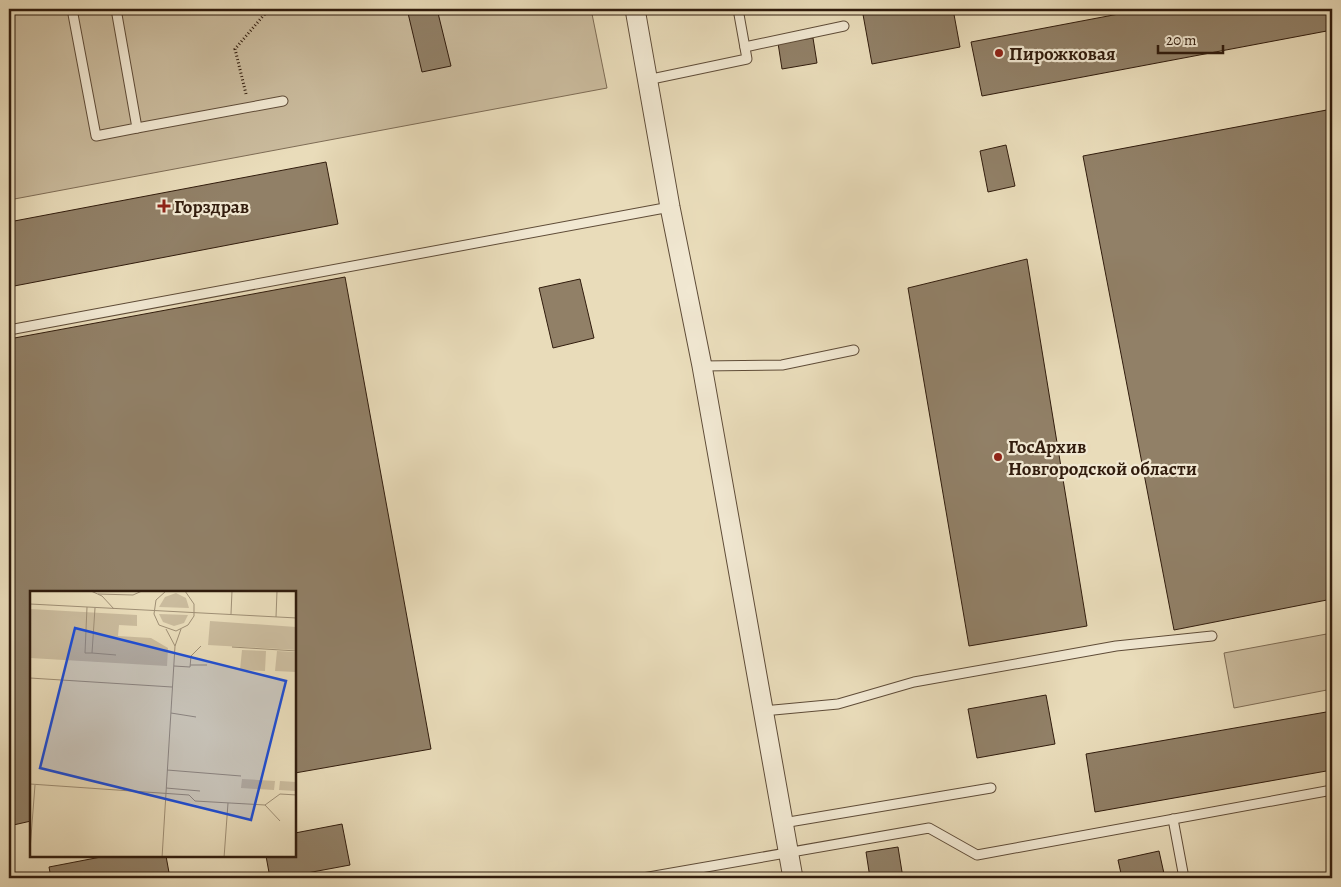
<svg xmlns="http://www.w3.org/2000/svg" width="1341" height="887" font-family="Alegreya,serif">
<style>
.green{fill:#cabb9d;stroke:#7e6c55}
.building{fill:#918067;stroke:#311c0d}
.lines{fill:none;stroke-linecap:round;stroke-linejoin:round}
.service-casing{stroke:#5f4c38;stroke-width:11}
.minor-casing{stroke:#5f4c38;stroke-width:21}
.path{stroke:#311c0d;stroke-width:3;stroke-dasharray:1 2.5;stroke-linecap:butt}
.service{stroke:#f1e8d2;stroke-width:9}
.minor{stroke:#f1e8d2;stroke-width:19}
.poi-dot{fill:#8f2418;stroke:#f1e8d2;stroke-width:2}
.labels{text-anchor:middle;stroke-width:4.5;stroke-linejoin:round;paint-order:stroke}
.poi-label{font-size:19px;font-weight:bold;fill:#311c0d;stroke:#f1e8d2;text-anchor:start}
.inset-road{fill:none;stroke:#9f8f75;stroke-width:1}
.view{fill:#1d4ed8;fill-opacity:0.15;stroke:#1d4ed8;stroke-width:2.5}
.inset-edge{fill:none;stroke:#311c0d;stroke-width:2.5}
</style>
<rect width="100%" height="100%" fill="#e9dcba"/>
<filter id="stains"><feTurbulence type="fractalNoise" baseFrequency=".004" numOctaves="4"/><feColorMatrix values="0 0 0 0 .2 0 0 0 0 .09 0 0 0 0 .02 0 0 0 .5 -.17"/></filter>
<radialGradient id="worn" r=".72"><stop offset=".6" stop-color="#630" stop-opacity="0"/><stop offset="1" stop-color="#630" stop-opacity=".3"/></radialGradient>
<g class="green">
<polygon points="9,9 591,9 607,88 9,200"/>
<polygon points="1332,633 1332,689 1234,708 1224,653"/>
</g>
<g class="building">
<polygon points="407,9 437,9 451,66 422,72"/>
<polygon points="862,9 953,9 960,47 872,64"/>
<polygon points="1145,9 1332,9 1332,30 982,96 971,42"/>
<polygon points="813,38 817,63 782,69 778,43"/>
<polygon points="1332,109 1332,599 1174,630 1083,156"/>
<polygon points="1006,145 1015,186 988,192 980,151"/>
<polygon points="326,162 338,224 9,287 9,222"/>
<polygon points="1027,259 1087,626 969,646 908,288"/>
<polygon points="345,277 431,749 295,773 295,592 31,592 31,821 9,826 9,339"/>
<polygon points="580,279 594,338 553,348 539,288"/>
<polygon points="1046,695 1055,744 977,758 968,709"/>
<polygon points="1332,711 1332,770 1095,812 1086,754"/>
<polygon points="342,824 350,865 280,878 270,878 266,856 295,856 295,833"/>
<polygon points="898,847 903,878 870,878 866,852"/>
<polygon points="1159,851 1165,878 1122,878 1118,860"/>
<polygon points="106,856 166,856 170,878 51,878 49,867"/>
</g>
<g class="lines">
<g class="service-casing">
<g id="service">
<polyline points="72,9 96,136 137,128 116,9"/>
<polyline points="745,47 844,26"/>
<polyline points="647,80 747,59 738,9"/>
<polyline points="137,128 283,101"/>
<polyline points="9,330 670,207"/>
<polyline points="702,366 782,365 854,350"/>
<polyline points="763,711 838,704 914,682 1116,646 1212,636"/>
<polyline points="1173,819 1184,878"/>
<polyline points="783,823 991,788"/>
<polyline points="643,878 929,828 977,855 1332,790"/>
</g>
</g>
<g class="minor-casing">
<polyline id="minor" points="635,9 670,207 702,366 793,878"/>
</g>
<polyline class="path" points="246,94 235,49 269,9"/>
<use href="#service" class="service"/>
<use href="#minor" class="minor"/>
</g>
<g class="poi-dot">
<circle cx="999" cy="53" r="5"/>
<path d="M161.5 198.5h5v5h5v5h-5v5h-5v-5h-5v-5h5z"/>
<circle cx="998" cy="457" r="5"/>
</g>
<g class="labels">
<g class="poi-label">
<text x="1009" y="60">Пирожковая</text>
<text x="174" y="213">Горздрав</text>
<text x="1008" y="453">ГосАрхив<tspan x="1008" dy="22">Новгородской области</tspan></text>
</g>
</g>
<g transform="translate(30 591)">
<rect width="266" height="266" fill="#e9dcba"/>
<path d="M146 2 156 7 159 17 129 16 135 6ZM0 18 107 24V35L89 34 88 45 121 47 138 57 137 75 0 67ZM129 23 158 24 154 32 144 35 133 31ZM180 30 266 36V59L178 54ZM212 59 236 60 235 80 210 79ZM247 60 266 61V81L245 80ZM212 188 245 190 244 199 211 197ZM250 190 266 191V200L249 199Z" fill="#cabb9d"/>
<path class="inset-road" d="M61 0 72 5 84 18M136 0 126 9 124 23 129 34 146 40 158 34 164 25V13L155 0M68 3 103 4 112 0M0 13 267 27M57 16 55 62H62L65 17M201 23 202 0M246 26 247 0M136 38 145 55M202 56 267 60M62 62 86 64M160 74H177M144 75 160 76 161 65 171 55M0 87 142 96M141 122 166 126M137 179 211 185M0 193 159 204 165 210 235 214 250 203 267 204M136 197 170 200M235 214 250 230M0 259 5 194M132 267 145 55 151 38M194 267 198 212"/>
<path class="view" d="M45 37 256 90 221 229 10 177Z"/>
<rect width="266" height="266" class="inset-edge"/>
</g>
<rect width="1341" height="887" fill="none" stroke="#e9dcba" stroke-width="30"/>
<rect x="10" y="10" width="1321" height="867" fill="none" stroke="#311c0d" stroke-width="2.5"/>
<rect x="15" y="15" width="1311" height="857" fill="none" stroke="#311c0d"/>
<path d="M1158 45v8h65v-8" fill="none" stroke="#311c0d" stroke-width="2.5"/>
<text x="1166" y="45" font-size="15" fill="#311c0d" stroke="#f1e8d2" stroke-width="4" paint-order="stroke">20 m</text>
<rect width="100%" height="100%" filter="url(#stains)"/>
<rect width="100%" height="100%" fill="url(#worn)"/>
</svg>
